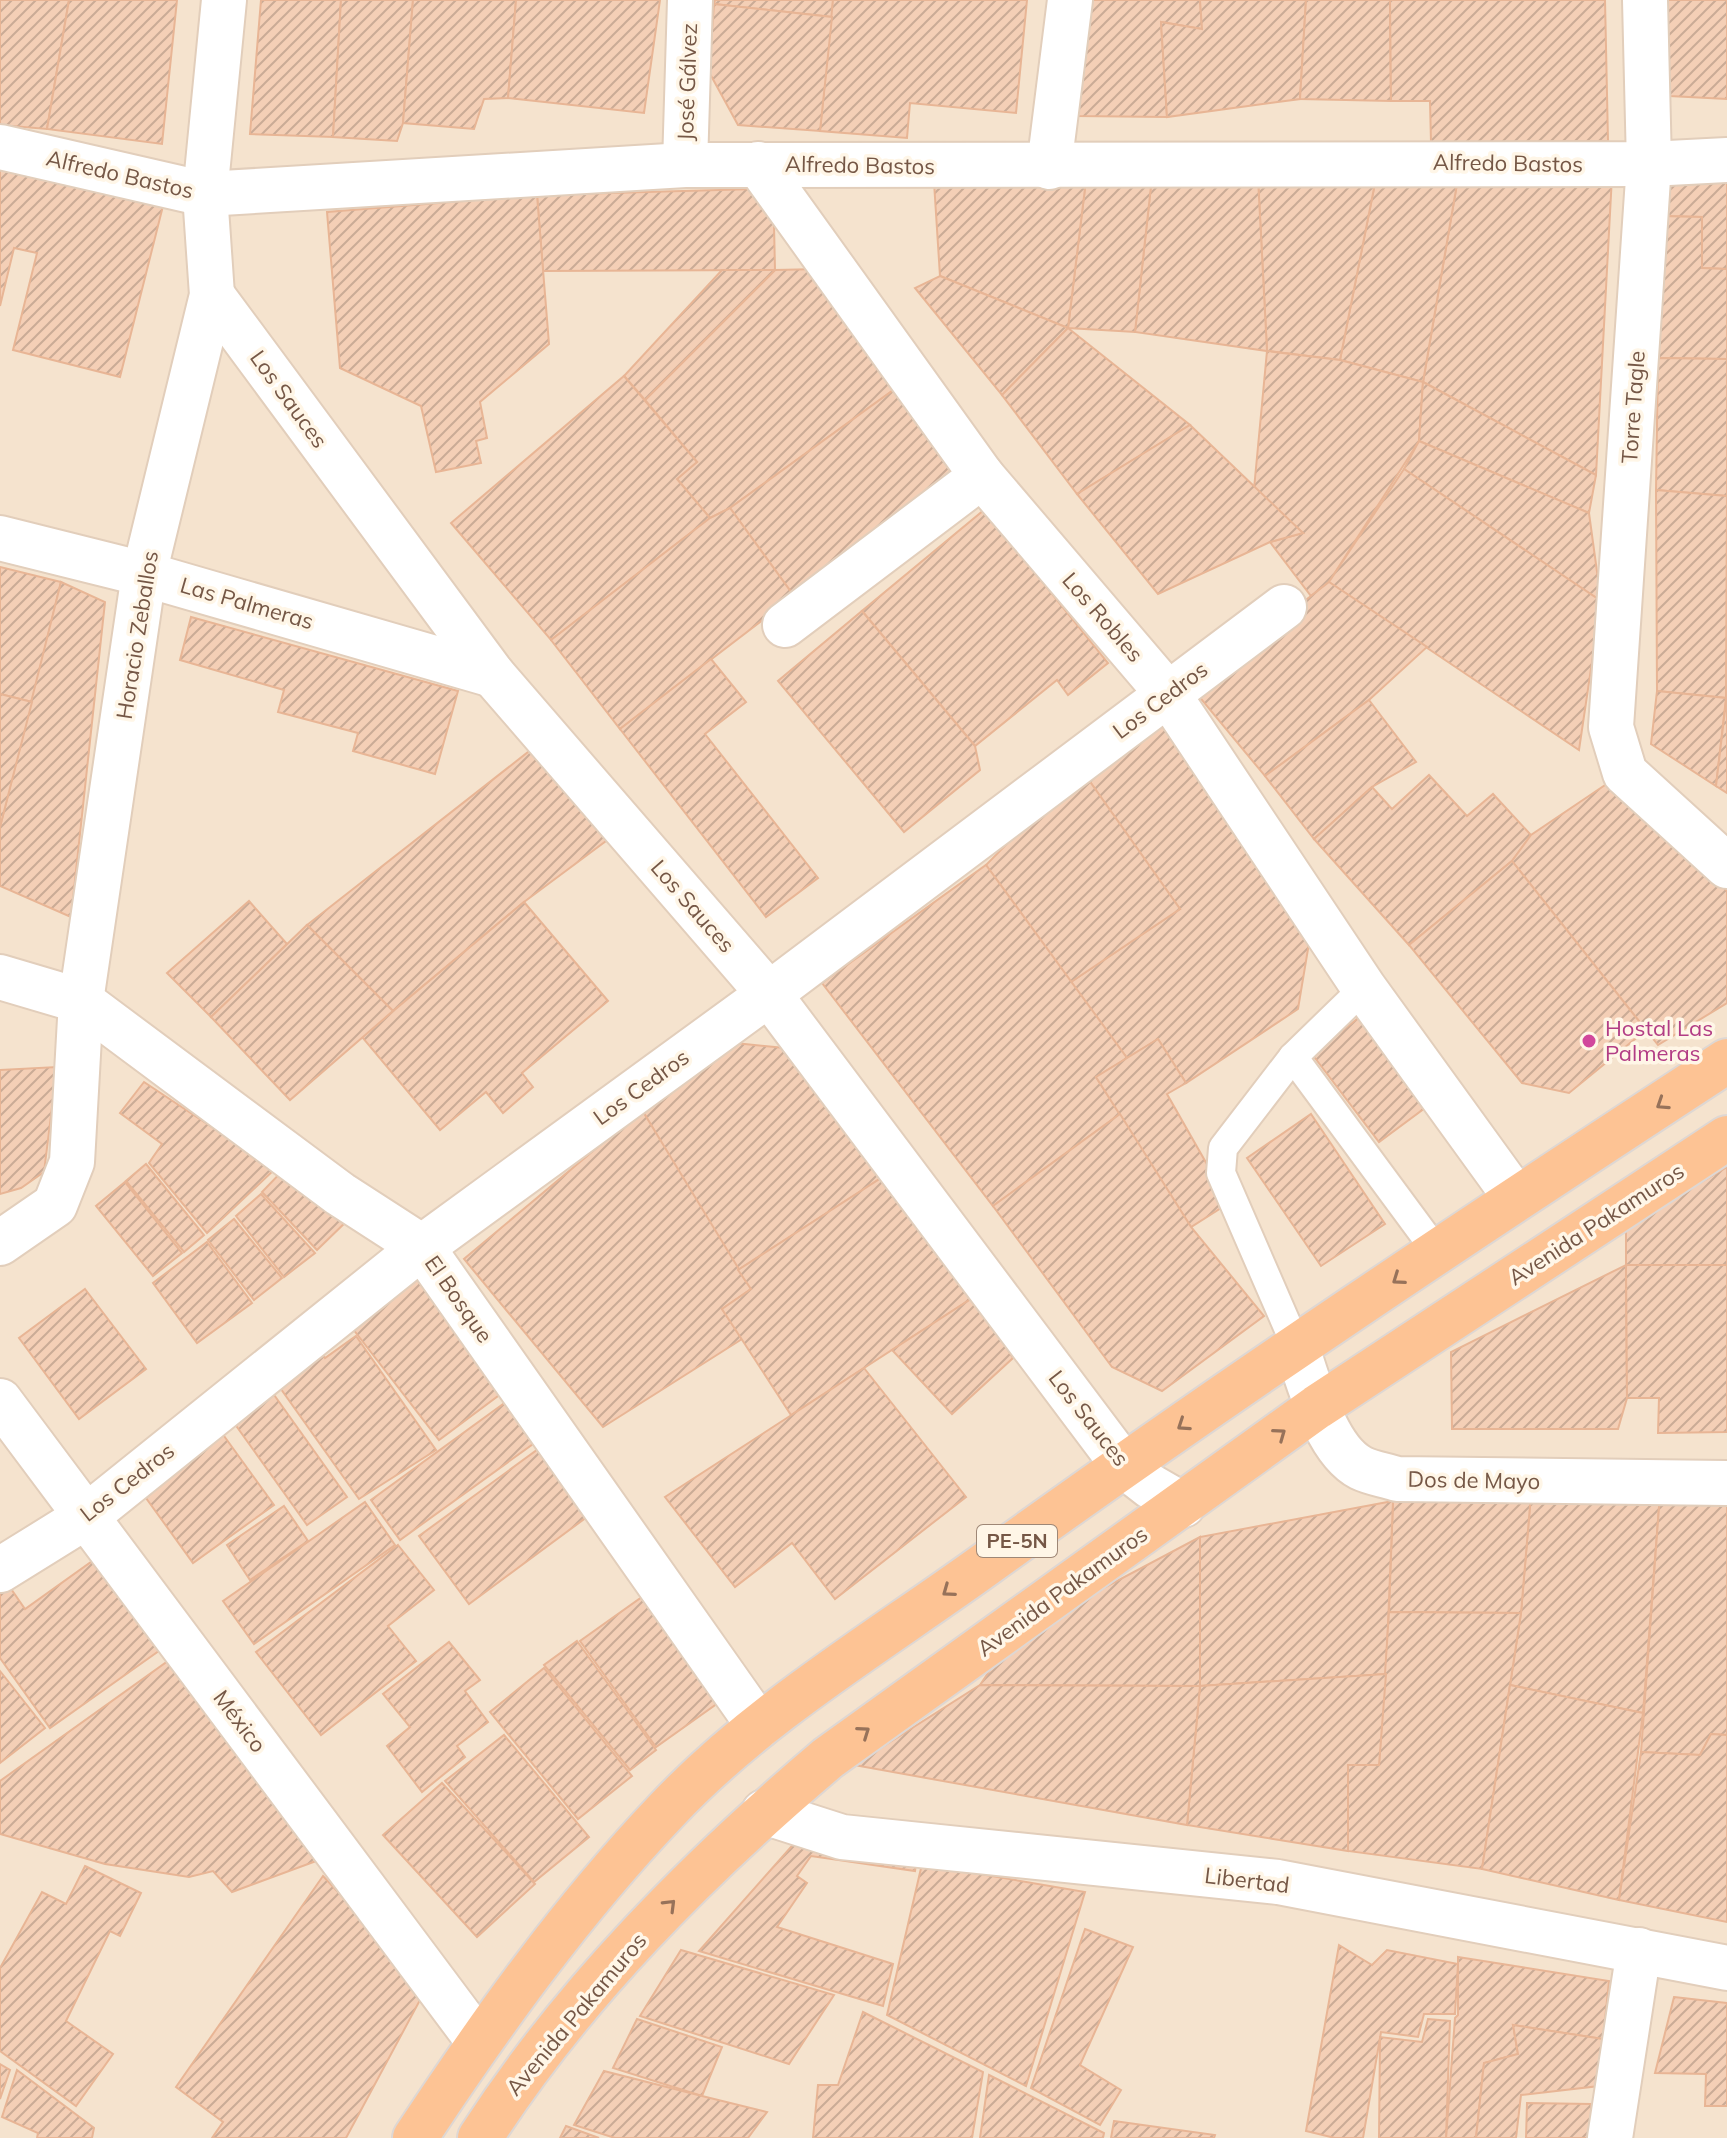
<svg xmlns="http://www.w3.org/2000/svg" width="1727" height="2138" font-family="Mulish,sans-serif">
<style>
.residential{fill:#f5e3ce}
.building{fill:url(#building-hatch);stroke:#e8b595;stroke-width:2}
.lines{fill:none;stroke-linecap:round;stroke-linejoin:round}
.service-casing{stroke:#e2cebb;stroke-width:32}
.minor-casing{stroke:#e2cebb;stroke-width:48}
.trunk-casing{stroke:#ded7d3;stroke-width:48}
.service{stroke:#fff;stroke-width:28}
.minor{stroke:#fff;stroke-width:44}
.trunk{stroke:#fdc394;stroke-width:44}
.oneway{stroke:#97725a}
.hotel-dot{fill:#d1479c;stroke:#fff6e7;stroke-width:3}
.labels{text-anchor:middle;stroke-width:7;stroke-linejoin:round;paint-order:stroke}
.shield{fill:#fff6e7;stroke:#9e8776;stroke-width:2}
.shield-label{font-size:20px;font-weight:bold;fill:#755746}
.street-label{font-size:22px;fill:#755746;stroke:#fff6e7}
.hotel-label{font-size:22px;fill:#b23c85;stroke:#fff6e7;text-anchor:start}
</style>
<defs>
<pattern id="building-hatch" width="6" height="6" patternUnits="userSpaceOnUse" patternTransform="scale(2)"><rect width="6" height="6" fill="#f4cfb6"/><path d="M-1 1l2-2M0 6l6-6M5 7l2-2" fill="none" stroke="#caab96"/></pattern>
</defs>
<rect width="100%" height="100%" fill="#fdf2df"/>
<rect class="residential" x="0" y="0" width="1727" height="2138"/>
<g class="building">
<polygon points="0,0 69,0 47,129 0,125"/>
<polygon points="69,0 177,0 162,144 47,129"/>
<polygon points="261,0 341,0 333,137 250,134"/>
<polygon points="341,0 413,0 403,123 397,141 333,137"/>
<polygon points="413,0 516,0 508,98 484,99 474,129 403,123"/>
<polygon points="516,0 660,0 644,113 508,98"/>
<polygon points="715,0 833,0 832,17 714,4"/>
<polygon points="833,0 1027,0 1016,113 910,103 907,138 820,131"/>
<polygon points="1084,0 1200,0 1202,29 1161,22 1167,117 1076,116"/>
<polygon points="1200,0 1306,0 1300,99 1167,117 1161,22 1202,29"/>
<polygon points="1306,0 1390,0 1391,101 1300,99"/>
<polygon points="1390,0 1605,0 1608,141 1431,142 1430,101 1391,101"/>
<polygon points="1666,0 1727,0 1727,99 1670,96"/>
<polygon points="714,4 832,17 820,131 738,125 709,72"/>
<polygon points="0,156 165,198 120,377 13,350 37,253 14,248 0,306"/>
<polygon points="1727,167 1727,269 1702,268 1702,217 1660,216 1662,172"/>
<polygon points="1459,172 1612,176 1596,475 1423,382"/>
<polygon points="1459,172 1423,382 1340,360 1376,178"/>
<polygon points="1258,178 1376,178 1340,360 1267,351"/>
<polygon points="1258,178 1267,351 1135,332 1151,186"/>
<polygon points="1086,180 1151,186 1135,332 1068,328"/>
<polygon points="1086,180 1068,328 940,276 934,182"/>
<polygon points="756,189 774,225 775,270 543,271 537,195"/>
<polygon points="537,195 549,344 480,402 487,438 476,441 481,463 436,472 421,406 340,368 327,212"/>
<polygon points="1660,216 1702,217 1702,268 1727,269 1727,359 1658,358"/>
<polygon points="819,269 899,386 730,508 710,518 677,479 697,462 645,400 775,270"/>
<polygon points="722,270 775,270 645,400 624,376"/>
<polygon points="940,276 1068,328 1002,395 915,288"/>
<polygon points="1068,328 1190,425 1077,494 1002,395"/>
<polygon points="1267,351 1340,360 1423,382 1419,441 1329,582 1311,596 1270,542 1303,533 1254,489"/>
<polygon points="1658,358 1727,359 1727,496 1656,490"/>
<polygon points="624,376 697,462 677,479 710,518 551,640 451,523"/>
<polygon points="1423,382 1596,475 1589,513 1419,441"/>
<polygon points="899,386 963,474 794,596 730,508"/>
<polygon points="1190,425 1303,533 1270,542 1158,594 1077,494"/>
<polygon points="1419,441 1589,513 1601,601 1404,469"/>
<polygon points="1404,469 1601,601 1579,750 1329,582"/>
<polygon points="1656,490 1727,496 1726,698 1657,691"/>
<polygon points="730,508 794,596 620,729 551,640 710,518"/>
<polygon points="984,510 1108,663 1068,695 1057,680 975,746 862,611"/>
<polygon points="0,567 61,582 32,702 0,694"/>
<polygon points="61,582 105,602 71,917 0,886 0,827"/>
<polygon points="1329,582 1427,647 1369,700 1265,776 1192,688"/>
<polygon points="862,611 975,746 980,770 904,832 778,681"/>
<polygon points="191,617 458,691 435,774 353,751 358,733 278,712 284,690 180,660"/>
<polygon points="711,659 746,702 705,734 818,878 766,917 620,729"/>
<polygon points="1657,691 1726,698 1716,786 1651,744"/>
<polygon points="1727,693 1727,793 1716,786"/>
<polygon points="0,694 32,702 0,827"/>
<polygon points="1369,700 1416,762 1372,787 1314,839 1265,776"/>
<polygon points="1161,704 1311,931 1298,1009 1186,1083 1158,1039 1127,1058 1071,982 1180,909 1081,769"/>
<polygon points="537,745 610,838 524,902 393,1011 307,925"/>
<polygon points="1081,769 1180,909 1071,982 986,865"/>
<polygon points="1429,775 1467,816 1493,794 1531,835 1512,861 1409,945 1314,839 1372,787 1392,809"/>
<polygon points="1617,777 1727,891 1727,1003 1658,1045 1512,861 1531,835"/>
<polygon points="1512,861 1646,1030 1569,1093 1522,1083 1409,945"/>
<polygon points="986,865 1127,1058 1096,1077 1120,1114 993,1206 822,983"/>
<polygon points="249,901 287,944 211,1017 167,973"/>
<polygon points="524,902 608,1001 522,1073 533,1087 503,1113 486,1092 440,1130 362,1037"/>
<polygon points="307,925 393,1011 290,1100 211,1017"/>
<polygon points="1361,1016 1429,1105 1379,1142 1312,1054"/>
<polygon points="1158,1039 1186,1083 1167,1094 1229,1203 1191,1227 1096,1077"/>
<polygon points="735,1043 795,1049 892,1171 738,1270 642,1110"/>
<polygon points="57,1067 44,1172 21,1188 0,1194 0,1070"/>
<polygon points="144,1082 275,1169 207,1233 149,1163 162,1144 120,1113"/>
<polygon points="642,1110 751,1289 722,1309 742,1339 603,1427 464,1259"/>
<polygon points="1120,1114 1191,1227 1264,1316 1162,1391 1112,1367 993,1206"/>
<polygon points="1311,1114 1385,1224 1321,1266 1247,1158"/>
<polygon points="146,1164 204,1235 184,1252 126,1181"/>
<polygon points="288,1165 355,1213 317,1250 262,1192"/>
<polygon points="1727,1167 1727,1265 1626,1265 1626,1226"/>
<polygon points="892,1171 974,1297 791,1415 722,1309 751,1289 738,1270"/>
<polygon points="125,1182 182,1253 153,1276 96,1206"/>
<polygon points="261,1194 315,1253 284,1277 236,1216"/>
<polygon points="234,1219 282,1278 254,1300 208,1240"/>
<polygon points="207,1242 252,1303 197,1343 153,1283"/>
<polygon points="1626,1265 1627,1398 1618,1429 1452,1429 1451,1352"/>
<polygon points="1626,1265 1727,1265 1727,1432 1658,1433 1659,1398 1627,1398"/>
<polygon points="420,1277 506,1390 439,1440 353,1329"/>
<polygon points="85,1289 146,1369 79,1419 19,1338"/>
<polygon points="974,1297 1013,1358 952,1414 892,1350"/>
<polygon points="356,1336 436,1450 359,1499 271,1375 316,1345 325,1358"/>
<polygon points="864,1368 966,1497 835,1599 792,1543 735,1587 665,1497"/>
<polygon points="267,1385 347,1497 307,1525 227,1413"/>
<polygon points="510,1399 540,1439 400,1540 371,1500"/>
<polygon points="219,1429 274,1505 193,1563 138,1487"/>
<polygon points="541,1447 591,1514 469,1604 419,1536"/>
<polygon points="1531,1494 1660,1494 1643,1713 1510,1685 1521,1613"/>
<polygon points="1531,1494 1521,1613 1389,1612 1393,1501"/>
<polygon points="1660,1494 1727,1500 1727,1735 1711,1734 1700,1755 1641,1752"/>
<polygon points="1393,1501 1386,1674 1200,1686 1200,1537"/>
<polygon points="365,1502 395,1545 254,1644 223,1601"/>
<polygon points="284,1506 308,1541 250,1580 227,1545"/>
<polygon points="1200,1537 1200,1686 980,1685 1013,1636"/>
<polygon points="398,1545 434,1590 388,1626 416,1661 321,1735 256,1652"/>
<polygon points="98,1557 163,1648 50,1728 0,1658 0,1593 9,1586 25,1609"/>
<polygon points="642,1597 718,1703 656,1747 580,1641"/>
<polygon points="1389,1612 1521,1613 1482,1869 1348,1851 1348,1765 1379,1765"/>
<polygon points="577,1641 656,1750 630,1770 544,1665"/>
<polygon points="449,1642 480,1680 465,1691 488,1722 457,1746 465,1757 422,1792 387,1746 410,1727 383,1694"/>
<polygon points="175,1656 319,1860 232,1892 213,1871 189,1877 105,1864 0,1834 0,1781"/>
<polygon points="544,1668 632,1776 578,1819 490,1712"/>
<polygon points="0,1671 45,1728 0,1763"/>
<polygon points="1386,1674 1379,1765 1348,1765 1348,1851 1187,1825 1200,1686"/>
<polygon points="980,1685 1200,1686 1187,1825 854,1765"/>
<polygon points="1510,1685 1643,1713 1619,1900 1482,1869"/>
<polygon points="1711,1734 1727,1735 1727,1922 1619,1900 1641,1752 1700,1755"/>
<polygon points="504,1735 589,1837 534,1882 445,1781"/>
<polygon points="442,1783 535,1884 477,1937 383,1835"/>
<polygon points="805,1831 917,1858 915,1871 811,1856 797,1876 807,1883 777,1927 893,1964 883,2006 699,1951"/>
<polygon points="922,1864 1085,1892 1026,2086 887,2015"/>
<polygon points="85,1866 141,1893 120,1936 110,1931 66,2021 113,2054 76,2106 0,2051 0,1968 42,1892 66,1904"/>
<polygon points="323,1876 427,1987 346,2138 212,2138 223,2122 176,2087"/>
<polygon points="1085,1929 1133,1947 1080,2065 1121,2090 1100,2125 1031,2088"/>
<polygon points="1339,1945 1372,1965 1387,1950 1458,1964 1455,2014 1424,2014 1418,2037 1381,2032 1363,2138 1335,2138 1306,2131"/>
<polygon points="681,1950 834,1995 789,2064 640,2016"/>
<polygon points="1458,1957 1609,1981 1603,2039 1513,2025 1518,2054 1484,2063 1476,2138 1446,2138 1455,2018 1458,2015"/>
<polygon points="1674,1997 1727,2003 1727,2106 1705,2106 1706,2074 1655,2073"/>
<polygon points="863,2012 983,2072 972,2138 813,2138 818,2085 838,2085"/>
<polygon points="637,2019 722,2047 702,2096 613,2068"/>
<polygon points="1428,2019 1450,2021 1446,2138 1379,2138 1380,2037 1422,2042"/>
<polygon points="1513,2025 1603,2039 1599,2086 1521,2095 1516,2138 1476,2138 1484,2063 1518,2054"/>
<polygon points="0,2064 10,2070 0,2099"/>
<polygon points="17,2070 94,2128 92,2138 37,2138 38,2133 2,2117"/>
<polygon points="604,2071 702,2096 767,2112 748,2138 615,2138 574,2125"/>
<polygon points="989,2075 1104,2133 1103,2138 980,2138"/>
<polygon points="1527,2103 1591,2104 1591,2138 1526,2138"/>
<polygon points="1114,2121 1215,2135 1214,2138 1111,2138"/>
<polygon points="566,2126 599,2138 560,2138"/>
</g>
<g class="lines">
<g class="service-casing">
<g id="service">
<polyline points="1293,1057 1437,1252"/>
<polyline points="1297,1348 1221,1173 1223,1148 1293,1057 1364,988"/>
</g>
</g>
<g class="minor-casing">
<g id="minor">
<polyline points="1645,0 1649,164 1611,727 1625,773 1727,866"/>
<polyline points="0,147 205,194 685,165 1649,164 1727,160"/>
<polyline points="758,164 982,476 1168,694 1364,988 1516,1198"/>
<polyline points="685,165 690,0"/>
<polyline points="1049,167 1070,0"/>
<polyline points="212,295 493,675 769,994 1123,1465 1150,1486 1183,1505"/>
<polyline points="0,538 144,574 493,675"/>
<polyline points="785,625 982,476"/>
<polyline points="0,977 81,1001 340,1194 422,1247 759,1726"/>
<polyline points="0,1243 55,1205 72,1162 81,1001 144,574 212,295 205,194 224,0"/>
<path d="M1297 1348C1309 1383 1326 1450 1361 1468 1371 1473 1385 1475 1397 1479L1727 1483"/>
<polyline points="0,1401 479,2042"/>
<polyline points="0,1570 87,1516 422,1247 769,994 1284,607"/>
<polyline points="764,1812 842,1837 1278,1882 1727,1968"/>
<polyline points="1610,2138 1639,1950"/>
</g>
</g>
<g class="trunk-casing">
<g id="trunk">
<path d="M415 2138C491 2023 571 1911 666 1811 758 1713 878 1642 986 1564 1228 1389 1477 1224 1727 1061"/>
<path d="M480 2138C573 1993 697 1869 828 1758L1317 1407 1727 1138"/>
</g>
</g>
<use href="#service" class="service"/>
<use href="#minor" class="minor"/>
<use href="#trunk" class="trunk"/>
</g>
<defs><path id="oneway-chevron" d="M-2-3.5L2.5 0L-2 3.5" fill="none" stroke-width="1.6" stroke-linecap="round" stroke-linejoin="round" transform="scale(2)"/></defs>
<g class="oneway">
<use href="#oneway-chevron" transform="translate(1662 1104) rotate(147)"/>
<use href="#oneway-chevron" transform="translate(1398 1279) rotate(145)"/>
<use href="#oneway-chevron" transform="translate(1183 1425) rotate(146)"/>
<use href="#oneway-chevron" transform="translate(1280 1434) rotate(-36)"/>
<use href="#oneway-chevron" transform="translate(948 1591) rotate(144)"/>
<use href="#oneway-chevron" transform="translate(864 1732) rotate(-35)"/>
<use href="#oneway-chevron" transform="translate(670 1905) rotate(-45)"/>
</g>
<circle class="hotel-dot" cx="1589" cy="1041" r="8"/>
<g class="labels">
<rect class="shield" x="977" y="1525" width="80" height="32" rx="6"/>
<g class="shield-label">
<text x="1017" y="1548">PE-5N</text>
</g>
<g class="street-label">
<text transform="translate(687 82) rotate(-88)" y="8">José Gálvez</text>
<text transform="translate(1508 163) rotate(1)" y="8">Alfredo Bastos</text>
<text transform="translate(860 165) rotate(1)" y="8">Alfredo Bastos</text>
<text transform="translate(120 174) rotate(13)" y="8">Alfredo Bastos</text>
<text transform="translate(289 399) rotate(54)" y="8">Los Sauces</text>
<text transform="translate(1633 407) rotate(-86)" y="8">Torre Tagle</text>
<text transform="translate(247 603) rotate(16)" y="8">Las Palmeras</text>
<text transform="translate(1103 617) rotate(49)" y="8">Los Robles</text>
<text transform="translate(137 635) rotate(-81)" y="8">Horacio Zeballos</text>
<text transform="translate(1160 700) rotate(-37)" y="8">Los Cedros</text>
<text transform="translate(693 906) rotate(49)" y="8">Los Sauces</text>
<text transform="translate(641 1087) rotate(-36)" y="8">Los Cedros</text>
<text transform="translate(1596 1224) rotate(-33)" y="8">Avenida Pakamuros</text>
<text transform="translate(459 1299) rotate(55)" y="8">El Bosque</text>
<text transform="translate(1089 1418) rotate(52)" y="8">Los Sauces</text>
<text transform="translate(1474 1480) rotate(1)" y="8">Dos de Mayo</text>
<text transform="translate(127 1482) rotate(-38)" y="8">Los Cedros</text>
<text transform="translate(1062 1591) rotate(-36)" y="8">Avenida Pakamuros</text>
<text transform="translate(240 1721) rotate(53)" y="8">México</text>
<text transform="translate(1247 1880) rotate(7)" y="8">Libertad</text>
<text transform="translate(576 2014) rotate(-50)" y="8">Avenida Pakamuros</text>
</g>
<g class="hotel-label">
<text x="1605" y="1036">Hostal Las<tspan x="1605" dy="25">Palmeras</tspan></text>
</g>
</g>
</svg>
